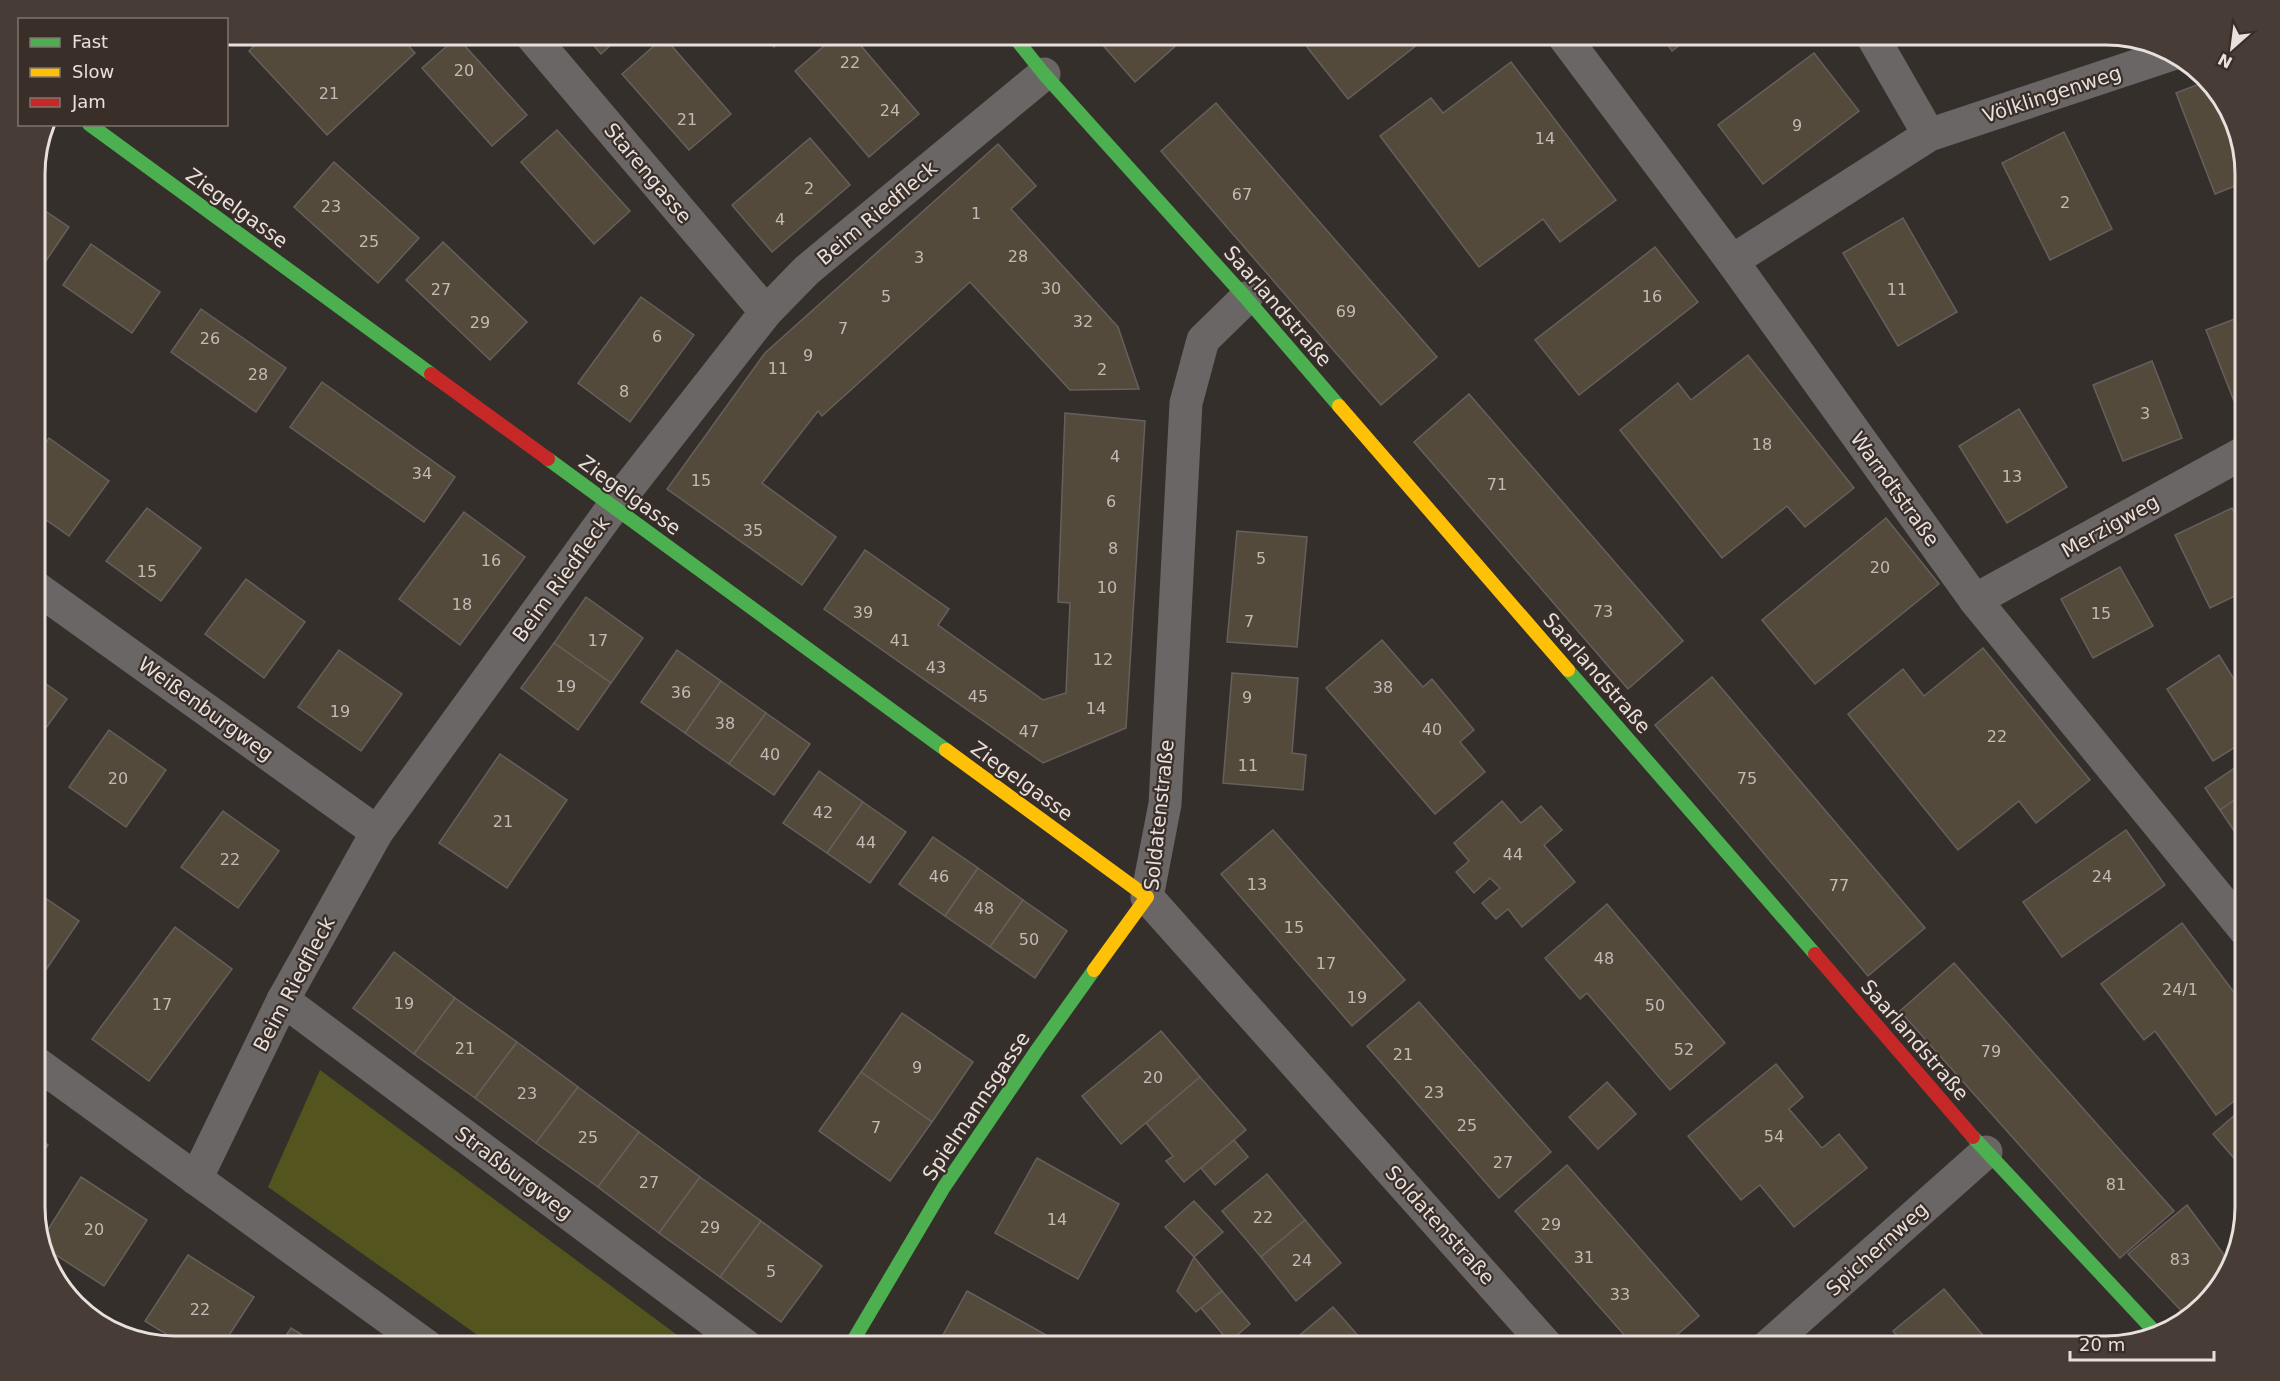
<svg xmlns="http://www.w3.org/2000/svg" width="2280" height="1381" font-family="'DejaVu Sans',sans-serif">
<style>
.green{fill:#53541e}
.building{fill:#544a3b;stroke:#65605d;stroke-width:1.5}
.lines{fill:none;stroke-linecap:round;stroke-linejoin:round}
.street{stroke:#6b6666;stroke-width:33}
.fast{stroke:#4caf50;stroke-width:14}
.slow{stroke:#ffc107;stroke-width:14}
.jam{stroke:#c62828;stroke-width:14}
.labels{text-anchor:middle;stroke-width:4.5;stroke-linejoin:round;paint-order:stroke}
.number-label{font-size:16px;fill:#c2bab4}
.street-label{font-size:20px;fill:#e7e0dc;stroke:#392e28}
.rim{fill:none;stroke:#e7e0dc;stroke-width:3}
</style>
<rect width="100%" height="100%" fill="#352f2c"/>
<polygon class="green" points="320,1070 692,1346 493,1346 268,1187"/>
<g class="building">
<polygon points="266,34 398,34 415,53 327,135 249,51"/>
<polygon points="584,34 623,34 601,54"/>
<polygon points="764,34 789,34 774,47"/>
<polygon points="838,34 851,34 919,114 869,157 795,71"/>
<polygon points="1093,34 1189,34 1135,82"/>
<polygon points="1322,34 1431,34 1348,99 1307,47"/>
<polygon points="1660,34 1694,34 1672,51"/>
<polygon points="457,37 527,115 492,146 422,68"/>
<polygon points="664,37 731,114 689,150 622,74"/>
<polygon points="1814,53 1859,111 1763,184 1718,125"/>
<polygon points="1511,62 1616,200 1560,242 1543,219 1479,267 1380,136 1431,98 1443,113"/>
<polygon points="2204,82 2227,104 2245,165 2245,182 2215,194 2176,93"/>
<polygon points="1216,103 1437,357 1381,405 1161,151"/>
<polygon points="557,130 630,211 594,244 521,162"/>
<polygon points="2064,132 2112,229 2050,260 2002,163"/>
<polygon points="810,138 850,185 772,252 732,205"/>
<polygon points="998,144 1036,186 1011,209 1118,327 1139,389 1070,390 970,282 822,416 818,411 762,483 836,537 802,585 667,489 765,353"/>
<polygon points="334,162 419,238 378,283 294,207"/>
<polygon points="35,204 69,227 41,268 35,265"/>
<polygon points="1903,218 1957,312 1898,346 1843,253"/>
<polygon points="443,242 527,322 490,360 406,280"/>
<polygon points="91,244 160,292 132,333 63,285"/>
<polygon points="1655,247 1698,302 1579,395 1535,340"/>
<polygon points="641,297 694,335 630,422 578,383"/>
<polygon points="201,309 286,368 256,412 171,352"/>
<polygon points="2245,315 2245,402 2236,406 2206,330"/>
<polygon points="1748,355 1854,488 1805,527 1787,506 1722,558 1620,430 1678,383 1691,400"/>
<polygon points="2152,361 2182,438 2123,461 2093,385"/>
<polygon points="322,382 455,477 424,522 290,427"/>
<polygon points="1469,394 1683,641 1628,689 1414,442"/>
<polygon points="2019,409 2067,487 2007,523 1959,446"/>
<polygon points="1065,413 1145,421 1126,728 1043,763 824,609 865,550 949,609 938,625 1043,700 1066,693 1070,603 1058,602"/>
<polygon points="49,438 109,481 69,536 35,512 35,458"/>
<polygon points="147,508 201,548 161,601 106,561"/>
<polygon points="2232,508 2245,535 2245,591 2210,608 2175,535"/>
<polygon points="464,512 525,557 460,645 399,599"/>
<polygon points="1886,518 1939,584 1815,684 1762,620"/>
<polygon points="1237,531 1307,537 1297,647 1227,642"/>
<polygon points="2120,567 2153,626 2093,658 2061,599"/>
<polygon points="246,579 305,622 264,678 205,634"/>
<polygon points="586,597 643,638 611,683 554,643"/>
<polygon points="1382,640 1423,687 1432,679 1474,730 1460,742 1485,772 1435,814 1326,688"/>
<polygon points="554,643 611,683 578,730 521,688"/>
<polygon points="1983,648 2090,780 2036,823 2019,801 1958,850 1848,714 1903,669 1924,696"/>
<polygon points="339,650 402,694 361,751 298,707"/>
<polygon points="677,650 721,681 685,733 641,702"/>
<polygon points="2219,655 2245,697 2245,741 2213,761 2167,689"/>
<polygon points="1232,673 1298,678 1292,753 1306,755 1303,790 1223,783"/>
<polygon points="35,676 67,699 35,743"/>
<polygon points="1712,677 1925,928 1868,976 1655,725"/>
<polygon points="721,681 766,713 729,764 685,733"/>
<polygon points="766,713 810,744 774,795 729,764"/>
<polygon points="109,730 166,770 126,827 69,787"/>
<polygon points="500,754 567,800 507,888 439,843"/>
<polygon points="2245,761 2245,793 2220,810 2205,788"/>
<polygon points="819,771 863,802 827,853 783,823"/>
<polygon points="2245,793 2245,847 2220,810"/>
<polygon points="1502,801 1521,823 1541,806 1562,830 1544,845 1575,882 1522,927 1508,909 1496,919 1482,903 1500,888 1490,878 1474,893 1456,872 1469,861 1454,843"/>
<polygon points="863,802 906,832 870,883 827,853"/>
<polygon points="223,811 279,851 238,908 181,867"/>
<polygon points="1273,830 1405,980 1352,1026 1221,874"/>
<polygon points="2126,830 2165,885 2062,957 2023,902"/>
<polygon points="933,837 978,868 945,916 899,884"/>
<polygon points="978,868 1023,900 990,947 945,916"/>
<polygon points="35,891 79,921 35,986"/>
<polygon points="1023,900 1067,931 1035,978 990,947"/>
<polygon points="1607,904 1725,1043 1670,1090 1587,993 1580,999 1545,958"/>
<polygon points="2182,923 2245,1007 2245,1093 2216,1115 2155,1031 2144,1040 2101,984"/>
<polygon points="175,927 232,969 149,1081 92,1039"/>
<polygon points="394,952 455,998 414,1054 353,1008"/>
<polygon points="1954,963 2174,1211 2120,1258 1900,1011"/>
<polygon points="455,998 517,1042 475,1098 414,1054"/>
<polygon points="1419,1002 1551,1152 1499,1198 1367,1046"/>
<polygon points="902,1013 973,1062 932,1122 861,1072"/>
<polygon points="1161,1031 1200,1077 1121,1144 1082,1096"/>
<polygon points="517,1042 578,1087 536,1143 475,1098"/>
<polygon points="1776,1064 1803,1097 1789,1109 1822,1148 1839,1134 1867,1168 1794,1227 1760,1185 1741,1200 1688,1136"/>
<polygon points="861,1072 932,1122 890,1181 819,1131"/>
<polygon points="1200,1077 1246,1130 1184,1182 1166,1161 1173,1156 1146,1123"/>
<polygon points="1607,1082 1636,1114 1598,1149 1569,1117"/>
<polygon points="578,1087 639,1132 598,1187 536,1143"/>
<polygon points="2244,1107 2245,1109 2245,1171 2213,1134"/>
<polygon points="639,1132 700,1177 659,1233 598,1187"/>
<polygon points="35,1136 48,1145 35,1165"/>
<polygon points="1234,1140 1248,1157 1215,1185 1201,1168"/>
<polygon points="1037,1158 1119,1204 1078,1279 995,1233"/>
<polygon points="1567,1165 1699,1316 1664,1346 1634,1346 1515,1211"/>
<polygon points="1267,1174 1305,1220 1261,1257 1222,1211"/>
<polygon points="81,1177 147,1220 104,1286 45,1248 42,1239"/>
<polygon points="700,1177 761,1221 720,1277 659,1233"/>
<polygon points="1194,1201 1223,1232 1194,1257 1165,1227"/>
<polygon points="2187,1205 2230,1263 2227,1277 2187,1317 2128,1254"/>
<polygon points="1305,1220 1341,1263 1296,1301 1261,1257"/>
<polygon points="761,1221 822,1266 781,1322 720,1277"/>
<polygon points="188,1255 254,1297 222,1346 185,1346 145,1321"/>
<polygon points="1194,1257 1222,1291 1196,1312 1177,1291"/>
<polygon points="1944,1289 1992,1346 1906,1346 1893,1331"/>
<polygon points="967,1291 1048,1336 1042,1346 937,1346"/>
<polygon points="1222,1291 1250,1324 1229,1342 1201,1308"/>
<polygon points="1333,1307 1367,1346 1289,1346 1288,1345"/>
<polygon points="291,1328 320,1346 279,1346"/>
</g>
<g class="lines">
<g class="street">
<polyline points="530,34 766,312"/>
<polyline points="1562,34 1732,261 1975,600 2245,930"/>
<polyline points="1871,34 1929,135"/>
<polyline points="1732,261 1929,135 2175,53"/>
<polyline points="1246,298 1203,340 1186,403 1165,804 1147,897 1547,1346"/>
<polyline points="35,587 377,832"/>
<polyline points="1975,600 2245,452"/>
<polyline points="283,1000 746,1346"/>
<polyline points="35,1062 427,1346"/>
<polyline points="196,1179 283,1000 377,832 613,507 766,312 807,270 1044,74"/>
<polyline points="1768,1346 1986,1152"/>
</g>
<g class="fast">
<polyline points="1012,34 1044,74 1246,298 1339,406"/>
<polyline points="89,124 431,374"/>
<polyline points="548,459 946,750"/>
<polyline points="1568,670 1815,954"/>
<polyline points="1973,1137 2156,1333"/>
<polyline points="850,1346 944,1187 1037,1050 1094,970"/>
</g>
<g class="slow">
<polyline points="1339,406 1568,670"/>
<polyline points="946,750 1147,897 1094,970"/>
</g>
<g class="jam">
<polyline points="431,374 548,459"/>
<polyline points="1815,954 1973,1137"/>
</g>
</g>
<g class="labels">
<g class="number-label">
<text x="850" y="68">22</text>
<text x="464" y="76">20</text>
<text x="329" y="99">21</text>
<text x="890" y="116">24</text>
<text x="687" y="125">21</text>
<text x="1797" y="131">9</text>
<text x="1545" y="144">14</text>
<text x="809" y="194">2</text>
<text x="1242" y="200">67</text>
<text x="2065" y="208">2</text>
<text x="331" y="212">23</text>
<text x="976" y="219">1</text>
<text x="780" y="225">4</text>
<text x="369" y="247">25</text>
<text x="1018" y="262">28</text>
<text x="919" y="263">3</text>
<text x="1051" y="294">30</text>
<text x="441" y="295">27</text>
<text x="1897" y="295">11</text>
<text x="886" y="302">5</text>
<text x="1652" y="302">16</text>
<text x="1346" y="317">69</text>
<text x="1083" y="327">32</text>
<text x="480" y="328">29</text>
<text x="843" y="334">7</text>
<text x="657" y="342">6</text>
<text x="210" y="344">26</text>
<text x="808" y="361">9</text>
<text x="778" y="374">11</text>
<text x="1102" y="375">2</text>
<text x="258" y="380">28</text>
<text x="624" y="397">8</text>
<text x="2145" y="419">3</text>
<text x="1762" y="450">18</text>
<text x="1115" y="462">4</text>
<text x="422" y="479">34</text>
<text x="2012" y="482">13</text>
<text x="701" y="486">15</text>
<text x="1497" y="490">71</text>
<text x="1111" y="507">6</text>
<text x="753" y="536">35</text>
<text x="1113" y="554">8</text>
<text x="1261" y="564">5</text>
<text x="491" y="566">16</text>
<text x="1880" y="573">20</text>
<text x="147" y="577">15</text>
<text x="1107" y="593">10</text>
<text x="462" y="610">18</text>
<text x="1603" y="617">73</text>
<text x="863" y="618">39</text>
<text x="2101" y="619">15</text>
<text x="1249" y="627">7</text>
<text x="598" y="646">17</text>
<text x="900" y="646">41</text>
<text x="1103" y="665">12</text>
<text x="936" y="673">43</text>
<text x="566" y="692">19</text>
<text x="1383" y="693">38</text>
<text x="681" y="698">36</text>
<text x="978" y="702">45</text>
<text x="1247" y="703">9</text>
<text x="1096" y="714">14</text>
<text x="340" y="717">19</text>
<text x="725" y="729">38</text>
<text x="1432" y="735">40</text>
<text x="1029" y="737">47</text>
<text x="1997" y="742">22</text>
<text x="770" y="760">40</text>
<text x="1248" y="771">11</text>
<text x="118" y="784">20</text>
<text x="1747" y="784">75</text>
<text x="823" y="818">42</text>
<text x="503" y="827">21</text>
<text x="866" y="848">44</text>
<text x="1513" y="860">44</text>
<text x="230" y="865">22</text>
<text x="939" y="882">46</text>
<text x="2102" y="882">24</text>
<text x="1257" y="890">13</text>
<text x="1839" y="891">77</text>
<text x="984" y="914">48</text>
<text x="1294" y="933">15</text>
<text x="1029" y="945">50</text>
<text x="1604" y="964">48</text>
<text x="1326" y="969">17</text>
<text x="2180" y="995">24/1</text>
<text x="1357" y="1003">19</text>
<text x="404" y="1009">19</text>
<text x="162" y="1010">17</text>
<text x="1655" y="1011">50</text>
<text x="465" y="1054">21</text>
<text x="1684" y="1055">52</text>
<text x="1991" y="1057">79</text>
<text x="1403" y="1060">21</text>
<text x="917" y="1073">9</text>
<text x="1153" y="1083">20</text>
<text x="1434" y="1098">23</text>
<text x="527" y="1099">23</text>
<text x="1467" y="1131">25</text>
<text x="876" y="1133">7</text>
<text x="1774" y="1142">54</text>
<text x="588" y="1143">25</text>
<text x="1503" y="1168">27</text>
<text x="649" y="1188">27</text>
<text x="2116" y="1190">81</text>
<text x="1263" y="1223">22</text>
<text x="1057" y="1225">14</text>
<text x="1551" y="1230">29</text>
<text x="710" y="1233">29</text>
<text x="94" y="1235">20</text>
<text x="1584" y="1263">31</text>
<text x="2180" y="1265">83</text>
<text x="1302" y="1266">24</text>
<text x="771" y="1277">5</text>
<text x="1620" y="1300">33</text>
<text x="200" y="1315">22</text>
</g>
<g class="street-label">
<text transform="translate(2052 94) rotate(-18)" y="7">Völklingenweg</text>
<text transform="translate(648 173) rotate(50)" y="7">Starengasse</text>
<text transform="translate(237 208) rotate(36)" y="7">Ziegelgasse</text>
<text transform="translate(877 213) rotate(-40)" y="7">Beim Riedfleck</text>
<text transform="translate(1278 306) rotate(49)" y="7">Saarlandstraße</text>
<text transform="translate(1895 489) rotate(54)" y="7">Warndtstraße</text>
<text transform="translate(630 495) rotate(36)" y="7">Ziegelgasse</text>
<text transform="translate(2110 526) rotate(-29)" y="7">Merzigweg</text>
<text transform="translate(561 579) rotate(-54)" y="7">Beim Riedfleck</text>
<text transform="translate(1597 673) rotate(49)" y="7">Saarlandstraße</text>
<text transform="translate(206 709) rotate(36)" y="7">Weißenburgweg</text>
<text transform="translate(1022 781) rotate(36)" y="7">Ziegelgasse</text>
<text transform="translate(1159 815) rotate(-84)" y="7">Soldatenstraße</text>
<text transform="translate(294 984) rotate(-62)" y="7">Beim Riedfleck</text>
<text transform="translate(1915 1040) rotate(49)" y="7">Saarlandstraße</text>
<text transform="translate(976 1106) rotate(-56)" y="7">Spielmannsgasse</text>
<text transform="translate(514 1173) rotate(37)" y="7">Straßburgweg</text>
<text transform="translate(1440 1225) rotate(48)" y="7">Soldatenstraße</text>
<text transform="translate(1877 1249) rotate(-42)" y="7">Spichernweg</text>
</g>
</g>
<path d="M0 0H2280V1381H0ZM174 45H2106A129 129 0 0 1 2235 174V1207A129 129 0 0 1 2106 1336H174A129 129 0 0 1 45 1207V174A129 129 0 0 1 174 45Z" fill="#473c36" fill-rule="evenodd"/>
<path class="rim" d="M174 45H2106A129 129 0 0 1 2235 174V1207A129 129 0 0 1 2106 1336H174A129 129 0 0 1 45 1207V174A129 129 0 0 1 174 45Z"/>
<rect x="18" y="18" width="210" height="108" fill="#392e28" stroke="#7f7570" stroke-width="1.5"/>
<rect x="30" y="38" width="30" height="9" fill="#4caf50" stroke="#7f7570" stroke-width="1.5"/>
<text x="72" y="48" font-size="18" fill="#e7e0dc">Fast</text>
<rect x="30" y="68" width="30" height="9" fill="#ffc107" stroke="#7f7570" stroke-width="1.5"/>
<text x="72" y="78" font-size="18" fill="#e7e0dc">Slow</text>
<rect x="30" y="98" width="30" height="9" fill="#c62828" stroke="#7f7570" stroke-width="1.5"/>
<text x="72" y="108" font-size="18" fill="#e7e0dc">Jam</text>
<g transform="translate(2232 48) rotate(208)" stroke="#392e28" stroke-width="4.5" paint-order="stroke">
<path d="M0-4.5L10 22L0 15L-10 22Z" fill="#e7e0dc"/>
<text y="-9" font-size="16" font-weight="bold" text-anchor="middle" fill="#e7e0dc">N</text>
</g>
<path d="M2070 1351v9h144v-9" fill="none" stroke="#e7e0dc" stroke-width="3"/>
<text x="2079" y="1351" font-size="18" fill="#e7e0dc" stroke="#392e28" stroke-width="4.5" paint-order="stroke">20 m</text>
</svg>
